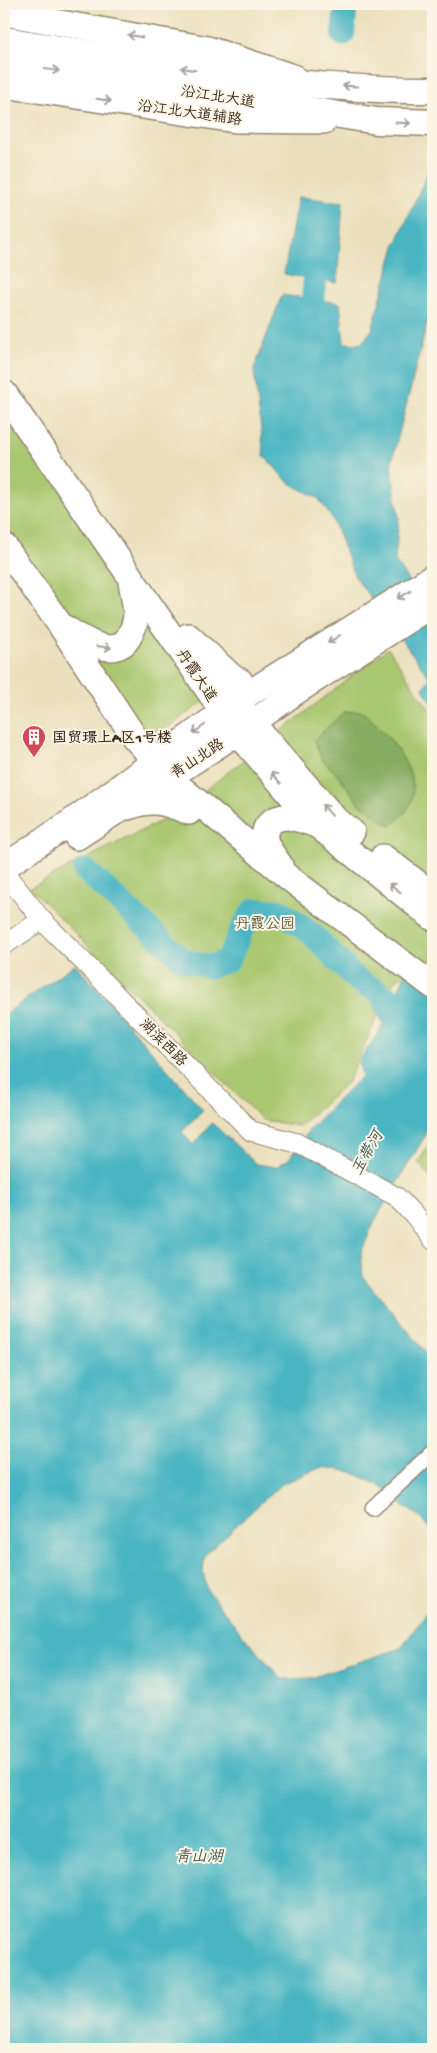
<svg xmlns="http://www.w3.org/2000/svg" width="437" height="2053" font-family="'Gochi Hand','LXGW WenKai TC',sans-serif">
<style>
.green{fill:#a9c76f;stroke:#727846}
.forest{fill:#86ac62;stroke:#606b40}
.water{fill:#48b5c3;stroke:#427070}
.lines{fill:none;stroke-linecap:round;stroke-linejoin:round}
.river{stroke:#48b5c3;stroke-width:24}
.minor-casing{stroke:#93856e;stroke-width:18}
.tertiary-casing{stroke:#93856e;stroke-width:21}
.primary-casing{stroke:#93856e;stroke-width:28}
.trunk-casing{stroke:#93856e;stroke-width:29}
.minor{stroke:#fff;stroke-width:15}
.tertiary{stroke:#fff;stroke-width:19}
.primary{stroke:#fff;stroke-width:25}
.trunk{stroke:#fff;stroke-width:26}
.oneway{stroke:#a79f9a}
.labels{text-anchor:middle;stroke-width:4;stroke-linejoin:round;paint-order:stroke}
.street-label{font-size:15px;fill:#3b2a1e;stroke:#fcf5e5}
.poi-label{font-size:15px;font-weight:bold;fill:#3b2a1e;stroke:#fcf5e5;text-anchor:start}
.park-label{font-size:15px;fill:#5c5936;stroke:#fcf5e5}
.water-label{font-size:16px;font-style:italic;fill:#405b58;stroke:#fcf5e5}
</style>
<rect width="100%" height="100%" fill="#fcf5e5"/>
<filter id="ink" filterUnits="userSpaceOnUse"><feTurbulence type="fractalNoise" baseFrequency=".02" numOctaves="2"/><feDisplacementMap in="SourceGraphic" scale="10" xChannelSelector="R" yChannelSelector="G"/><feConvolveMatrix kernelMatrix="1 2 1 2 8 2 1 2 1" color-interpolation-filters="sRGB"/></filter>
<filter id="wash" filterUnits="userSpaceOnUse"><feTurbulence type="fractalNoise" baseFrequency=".0096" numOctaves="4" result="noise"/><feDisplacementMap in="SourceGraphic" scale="20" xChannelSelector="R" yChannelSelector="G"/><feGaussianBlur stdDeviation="1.12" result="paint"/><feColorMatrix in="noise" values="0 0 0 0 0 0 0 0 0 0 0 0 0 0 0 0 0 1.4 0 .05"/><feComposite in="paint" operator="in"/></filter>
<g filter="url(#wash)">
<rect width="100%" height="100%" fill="#ebe0bd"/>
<g class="green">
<polygon points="4,401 206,700 164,730 144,733 4,534"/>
<polygon points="388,648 433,715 433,964 421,965 394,981 347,1083 299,1126 262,1120 30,888 81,861 173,815"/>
<polygon points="433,1140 433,1181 418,1162"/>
</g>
<path class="forest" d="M361 711C385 729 429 778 407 810 403 816 396 821 391 826L360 804 336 773 322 760 314 740 344 712Z"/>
<g class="water">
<polygon points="428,172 433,172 433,300 391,465 399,518 395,561 433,618 433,704 423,689 430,678 355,577 333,520 319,499 288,482 264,456 254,369 282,295 340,303 344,343 361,344 372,330 395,246"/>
<polygon points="298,197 343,202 337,283 284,274"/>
<polygon points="75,964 203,1110 182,1132 193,1145 212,1123 256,1164 276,1167 289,1159 312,1126 362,1076 359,1061 384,1024 374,1007 379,992 396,994 407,972 433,972 433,1122 427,1123 425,1136 375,1220 361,1253 363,1277 433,1361 433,1533 420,1517 398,1502 384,1488 352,1472 322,1467 280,1485 205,1555 203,1570 207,1590 245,1638 282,1679 311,1678 401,1648 433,1604 433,2049 4,2049 4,1015"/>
</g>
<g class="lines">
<g class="river">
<polyline points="343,34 346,4"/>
<polyline points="310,331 318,247"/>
<polyline points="85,870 183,960 210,967 228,960 243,927 254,910 281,911 313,935 357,980 433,1024"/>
</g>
</g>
</g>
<g filter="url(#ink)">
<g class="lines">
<g class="minor-casing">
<polyline id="minor" points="373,1508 433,1452"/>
</g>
<g class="tertiary-casing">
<g id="tertiary">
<polyline points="4,872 42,920 251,1131 297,1143 397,1197 414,1215 433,1240"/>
<polyline points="4,945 42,920"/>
</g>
</g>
<g class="primary-casing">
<g id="primary">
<polyline points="4,13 208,49 293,77"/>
<polyline points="4,85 235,120 324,121"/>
<polyline points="4,393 237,732 317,825 433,918"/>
<polyline points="4,546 61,626 135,738 175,783 289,878 433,986"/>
<path d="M65 628C84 640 119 664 131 632 134 627 136 620 136 613 135 603 133 592 131 582"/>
<polyline points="188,636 233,678 240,681"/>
<polyline points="219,677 252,723 335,819 352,832"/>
<path d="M128 807C153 798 165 802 189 812"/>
<polyline points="77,837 252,723 294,693 433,604"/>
<polyline points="383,857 433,895"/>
<path d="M280 865C271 852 256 836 271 822 275 819 280 817 286 817 296 817 307 822 317 825"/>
<polyline points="4,867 71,822 251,692 433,577"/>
</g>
</g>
<g class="trunk-casing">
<g id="trunk">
<path d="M4 40C146 62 289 91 433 90"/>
<polyline points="4,64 52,69 377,121 433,123"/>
</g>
</g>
<use href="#minor" class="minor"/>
<use href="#tertiary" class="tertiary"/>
<use href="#primary" class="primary"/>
<use href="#trunk" class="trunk"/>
</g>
<defs><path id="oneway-shaft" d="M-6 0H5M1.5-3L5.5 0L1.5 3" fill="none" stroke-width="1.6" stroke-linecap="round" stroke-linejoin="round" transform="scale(1.25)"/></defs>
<g class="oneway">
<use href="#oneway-shaft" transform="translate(135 36) rotate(-170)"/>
<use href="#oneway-shaft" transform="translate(188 69) rotate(-171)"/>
<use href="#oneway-shaft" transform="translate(52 70) rotate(8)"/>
<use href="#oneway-shaft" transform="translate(350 86) rotate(-177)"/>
<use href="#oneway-shaft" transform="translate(104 100) rotate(9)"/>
<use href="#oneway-shaft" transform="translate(403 123) rotate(3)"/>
<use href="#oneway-shaft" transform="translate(404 595) rotate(149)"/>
<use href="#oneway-shaft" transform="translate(334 639) rotate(148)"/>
<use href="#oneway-shaft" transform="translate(104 647) rotate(7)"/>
<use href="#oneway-shaft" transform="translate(199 729) rotate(145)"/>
<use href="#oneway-shaft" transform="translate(276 778) rotate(-131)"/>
<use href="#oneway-shaft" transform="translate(327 810) rotate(-131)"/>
<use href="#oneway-shaft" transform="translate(395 888) rotate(-141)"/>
</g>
</g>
<defs>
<g id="building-pin" transform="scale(1.25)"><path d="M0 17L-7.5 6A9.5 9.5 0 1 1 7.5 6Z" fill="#d1495b" stroke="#fcf5e5"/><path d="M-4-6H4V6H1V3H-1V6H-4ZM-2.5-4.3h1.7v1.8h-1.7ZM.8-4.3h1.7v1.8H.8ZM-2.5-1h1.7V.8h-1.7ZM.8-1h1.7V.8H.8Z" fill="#fff"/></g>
</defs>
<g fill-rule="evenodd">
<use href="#building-pin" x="34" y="737"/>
</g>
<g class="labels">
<g class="street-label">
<text transform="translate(218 96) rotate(9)" y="5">沿江北大道</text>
<text transform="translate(190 112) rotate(8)" y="5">沿江北大道辅路</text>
<text transform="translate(197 675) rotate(56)" y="5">丹霞大道</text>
<text transform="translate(197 758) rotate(-33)" y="5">青山北路</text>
<text transform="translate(164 1042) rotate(45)" y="5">湖滨西路</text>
</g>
<g class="poi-label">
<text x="52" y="742">国贸璟上A区1号楼</text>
</g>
<g class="park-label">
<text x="265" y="928">丹霞公园</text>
</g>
<g class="water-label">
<text transform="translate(366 1152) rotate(-61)" y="6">玉带河</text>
<text x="199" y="1861">青山湖</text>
</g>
</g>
<rect width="437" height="2053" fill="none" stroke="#fcf5e5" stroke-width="20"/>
</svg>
